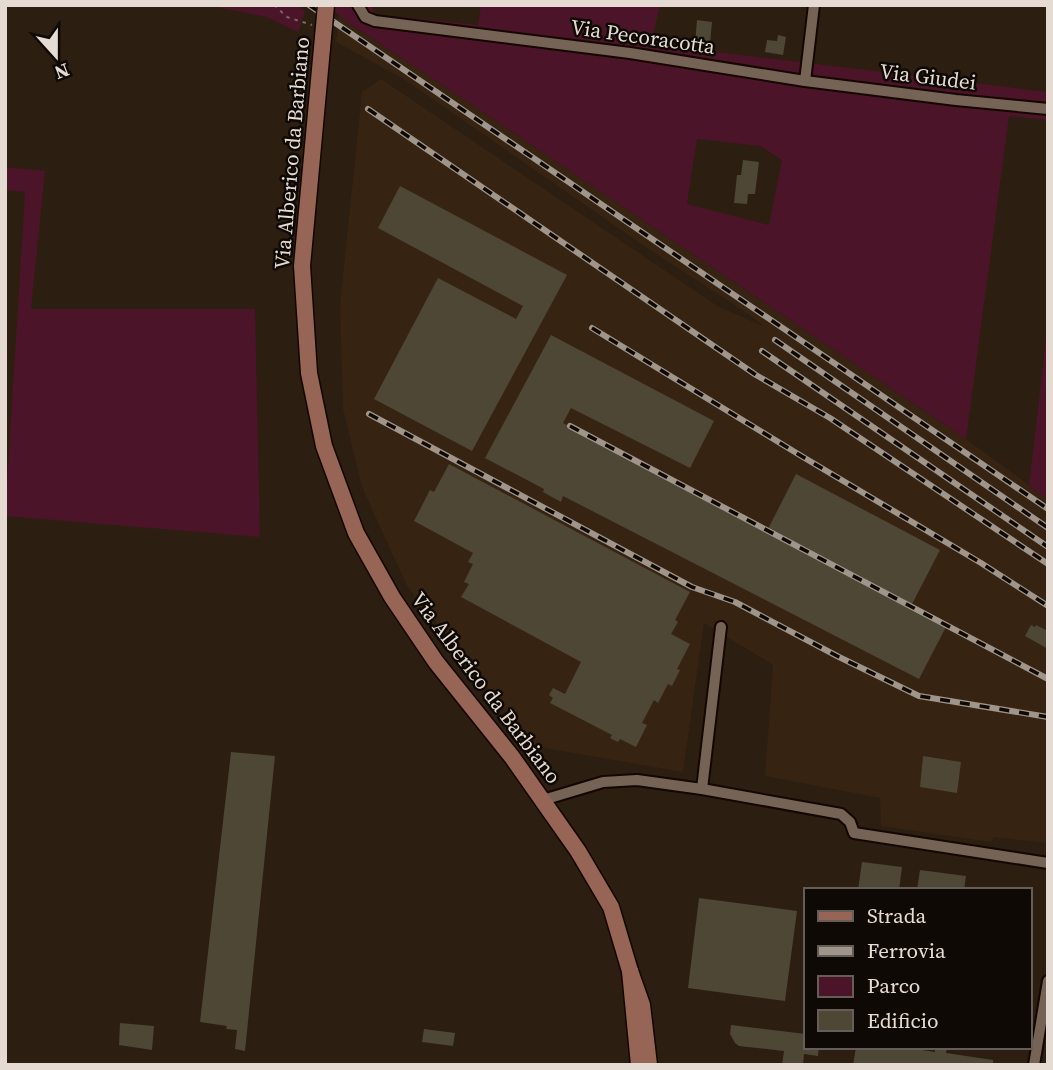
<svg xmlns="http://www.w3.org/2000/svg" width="1053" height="1070" font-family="'Source Serif 4',serif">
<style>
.built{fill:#372312}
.green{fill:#4c1428;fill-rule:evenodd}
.building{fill:#4e4735}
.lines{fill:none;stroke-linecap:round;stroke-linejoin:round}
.minor-casing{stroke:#140701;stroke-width:14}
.secondary-casing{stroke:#140701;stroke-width:19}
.path{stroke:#75695e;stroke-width:2;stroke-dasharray:3.5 5;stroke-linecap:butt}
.minor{stroke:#756356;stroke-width:10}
.secondary{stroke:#966556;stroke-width:16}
.rail-casing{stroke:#a0958b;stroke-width:6}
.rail{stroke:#0f0905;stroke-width:3.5;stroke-dasharray:10;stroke-linecap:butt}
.secondary-bridge-casing{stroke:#140701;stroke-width:19;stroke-linecap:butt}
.secondary-bridge{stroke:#966556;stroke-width:16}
.labels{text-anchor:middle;stroke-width:5;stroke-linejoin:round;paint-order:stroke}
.street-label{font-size:21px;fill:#e5dbd3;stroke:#0f0905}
</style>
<rect width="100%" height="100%" fill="#2c1e11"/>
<polygon class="built" points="339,14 353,26 477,108 966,439 1048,499 1048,843 994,837 991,842 881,826 880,798 765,776 773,665 704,623 683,772 533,746 407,586 362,487 343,409 340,305 362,92 381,79 719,307 763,326 750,315 653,252 402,78 336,42"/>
<g class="green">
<polygon points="205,5 296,5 305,11 298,32 267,17"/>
<path d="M326 5H373L374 14 478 25 481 5H660L651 44 1048 92V120L1009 116 966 439 477 108 353 26ZM697 139 760 146 782 160 769 225 687 204Z"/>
<polygon points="5,167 45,171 31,309 255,309 260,537 5,516 25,192 5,190"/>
<polygon points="1048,322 1048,499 1029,486"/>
</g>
<g class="building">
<polygon points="697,20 712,22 710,44 695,43"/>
<polygon points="778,35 786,37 783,55 765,52 767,40 777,41"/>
<polygon points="743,160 759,162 755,194 748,194 747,204 734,203 737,175 741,175"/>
<polygon points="400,186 567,275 472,451 374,399 438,278 516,319 523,306 378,228"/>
<polygon points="551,335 714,421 690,468 571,408 563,423 768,529 796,474 940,550 912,604 948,623 919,679 563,496 561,502 543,492 544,489 485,458"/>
<polygon points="449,464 690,592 675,620 678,622 671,634 690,644 677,669 680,670 672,686 668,684 658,703 654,700 642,723 647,725 636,747 620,739 618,742 610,738 612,735 550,703 553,698 549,695 553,688 565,694 581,662 461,597 469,584 464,582 473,564 468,562 473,553 414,521 430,490 434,492"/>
<polygon points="1031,625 1035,627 1036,625 1048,631 1048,649 1025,636"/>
<polygon points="231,752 275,756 245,1051 235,1049 237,1030 226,1029 227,1026 200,1022"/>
<polygon points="923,756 961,762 957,793 920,787"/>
<polygon points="862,862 902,867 899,890 858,890"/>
<polygon points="920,870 966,876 964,890 917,890"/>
<polygon points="699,898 797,911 785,1001 688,988"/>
<polygon points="120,1023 154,1026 152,1050 119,1045"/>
<polygon points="731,1025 806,1034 806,1047 819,1047 818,1056 804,1054 803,1065 782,1065 784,1051 739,1046 735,1043 730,1034"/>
<polygon points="424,1029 455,1033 453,1046 422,1042"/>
<polygon points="856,1047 902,1047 935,1052 935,1047 947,1047 946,1053 993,1060 993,1065 853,1065"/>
</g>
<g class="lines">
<g class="minor-casing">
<g id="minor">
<polyline points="358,5 365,17 375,21 630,53 805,81 956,100 1048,109"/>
<polyline points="805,81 814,5"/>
<polyline points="702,789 721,627"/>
<polyline points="543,800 603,782 637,780 702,789 841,814 850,822 854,833 1048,863"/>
<polyline points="1034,1065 1048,981"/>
</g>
</g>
<g class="secondary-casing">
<g id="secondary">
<polyline points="322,48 302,266 309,373 324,446 356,533 392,597 436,662 512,757 578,851 611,907 630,971"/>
<polyline points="639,1065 630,971 642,1005 649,1065"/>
</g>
</g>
<polyline class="path" points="274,5 287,17 312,25"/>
<use href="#minor" class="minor"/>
<use href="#secondary" class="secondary"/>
<g class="rail-casing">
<g id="rail">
<polyline points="309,5 1048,509"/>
<polyline points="368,109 756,375 830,418 1048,564"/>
<polyline points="592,328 803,457 981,563 1048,606"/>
<polyline points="775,340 1048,528"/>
<polyline points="762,351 1048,547"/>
<polyline points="369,414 692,587 735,602 839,657 919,696 1048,717"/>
<polyline points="570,426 1048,679"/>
</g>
</g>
<use href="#rail" class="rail"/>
<g class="secondary-bridge-casing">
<polyline id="secondary-bridge" points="322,48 326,5"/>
</g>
<use href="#secondary-bridge" class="secondary-bridge"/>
</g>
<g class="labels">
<g class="street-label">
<text transform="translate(643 37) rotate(8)" y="7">Via Pecoracotta</text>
<text transform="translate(928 77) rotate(7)" y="7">Via Giudei</text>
<text transform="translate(292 153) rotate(-85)" y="7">Via Alberico da Barbiano</text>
<text transform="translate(486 688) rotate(53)" y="7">Via Alberico da Barbiano</text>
</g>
</g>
<rect width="1053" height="1070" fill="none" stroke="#e5dbd3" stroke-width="14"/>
<rect x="804" y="888" width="228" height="161" fill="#0f0905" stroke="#655d57" stroke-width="2"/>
<rect x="818" y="911" width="35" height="10" fill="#966556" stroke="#655d57" stroke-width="2"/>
<text x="867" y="923" font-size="21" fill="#e5dbd3">Strada</text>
<rect x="818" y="946" width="35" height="10" fill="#a0958b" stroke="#655d57" stroke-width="2"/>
<text x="867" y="958" font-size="21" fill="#e5dbd3">Ferrovia</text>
<rect x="818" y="976" width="35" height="21" fill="#4c1428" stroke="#655d57" stroke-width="2"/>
<text x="867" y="993" font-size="21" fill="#e5dbd3">Parco</text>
<rect x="818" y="1010" width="35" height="21" fill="#4e4735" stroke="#655d57" stroke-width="2"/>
<text x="867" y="1028" font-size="21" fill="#e5dbd3">Edificio</text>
<g transform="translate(56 56) rotate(159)" stroke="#0f0905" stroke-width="5" paint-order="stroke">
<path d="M0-5L12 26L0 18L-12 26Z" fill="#e5dbd3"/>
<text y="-10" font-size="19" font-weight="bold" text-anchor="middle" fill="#e5dbd3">N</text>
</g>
</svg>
